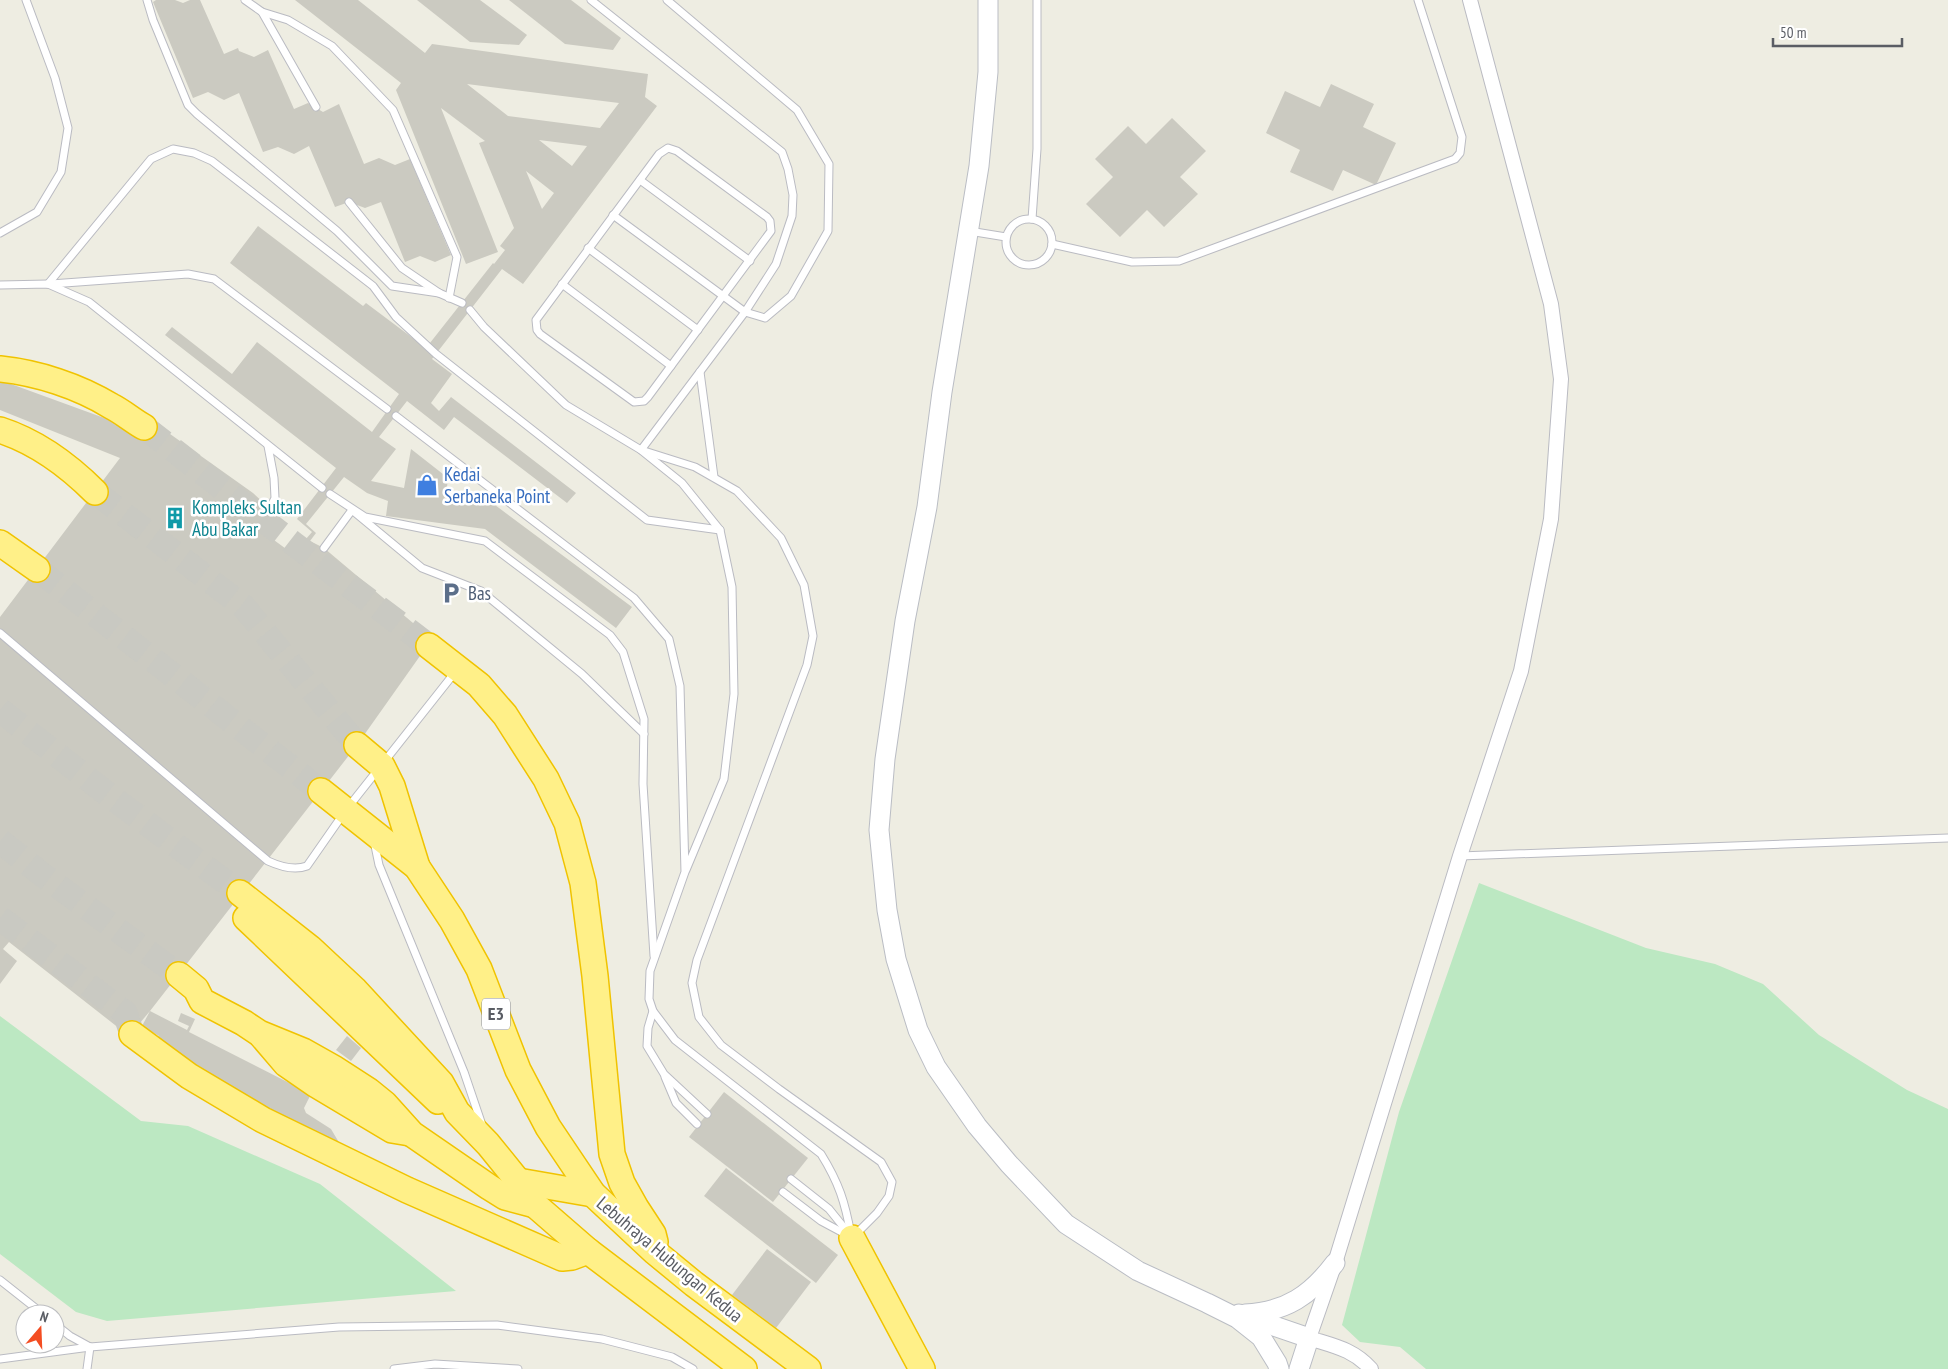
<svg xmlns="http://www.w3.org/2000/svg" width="1948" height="1369" font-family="'PT Sans Narrow',sans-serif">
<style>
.green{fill:#bce8c2}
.building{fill:#cbcac1;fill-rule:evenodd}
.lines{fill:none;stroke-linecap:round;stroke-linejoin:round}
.highway-tunnel{stroke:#c9c9c2;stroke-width:25;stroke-dasharray:25 12;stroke-linecap:butt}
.lane-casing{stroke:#babbc2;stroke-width:9}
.street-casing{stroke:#babbc2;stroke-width:16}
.secondary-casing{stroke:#babdc4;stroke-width:21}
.highway-casing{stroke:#f0c300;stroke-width:28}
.lane{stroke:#fff;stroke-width:7}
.street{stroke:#fff;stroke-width:14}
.secondary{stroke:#fff;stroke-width:19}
.highway{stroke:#fff088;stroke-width:25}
.labels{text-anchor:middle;stroke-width:5;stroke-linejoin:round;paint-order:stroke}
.shield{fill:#fff;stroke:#8c8e92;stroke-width:1}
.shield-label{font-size:18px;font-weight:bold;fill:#5a5d64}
.shop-label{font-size:19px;fill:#366cbe;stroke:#fff;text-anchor:start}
.culture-label{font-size:19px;fill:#0d838f;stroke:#fff;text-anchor:start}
.service-label{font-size:19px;fill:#4e5e75;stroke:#fff;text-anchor:start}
.street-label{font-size:19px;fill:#5a5d64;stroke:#fff}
</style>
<rect width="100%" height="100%" fill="#eeede2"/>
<g class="green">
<polygon points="1479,883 1646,948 1715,964 1763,984 1819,1035 1907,1090 1948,1109 1948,1369 1426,1369 1400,1347 1360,1342 1342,1325 1399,1112"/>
<polygon points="0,1016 141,1121 188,1126 320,1184 456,1291 107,1321 76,1312 0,1254"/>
</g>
<g class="building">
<polygon points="156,0 175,0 183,3 190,0 200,0 224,54 238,48 239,51 254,57 268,50 294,109 308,103 323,112 339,104 364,164 379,158 395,165 410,159 451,255 435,262 420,256 405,262 381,202 365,208 349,202 335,207 309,146 294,154 278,147 263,152 239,93 224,100 208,92 193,98 153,2"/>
<path d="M295 0H358L425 53 432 44 648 74 645 97 657 106 523 284 502 269 432 359 452 374 431 403 439 411 451 397 576 493 567 503 454 417 444 430 407 401 379 437 396 449 371 481 404 488 411 449 448 478 446 496 495 505 632 607 616 628 485 529 386 516 388 501 367 493 344 477 306 524 316 533 310 541 324 548 432 639 357 745 150 1011 187 1030 189 1026 178 1021 181 1013 195 1019 189 1032 311 1094 304 1108 306 1113 331 1129 347 1156 316 1133 155 1048 159 1036 142 1026 150 1011 129 1036 9 942 3 949 17 961 0 984V617L120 458 0 410V380L140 431 149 419 253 493 276 514 263 532 293 554 312 532 297 519 336 468 165 335 172 327 232 374 257 342 372 432 399 394 230 263 258 226 363 306 366 303 426 348 493 263 494 264 505 250 500 246 514 228 479 143 485 141 441 108 498 252 466 264 396 90 401 83ZM467 84 619 103 600 128 508 116ZM539 140 587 146 572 166ZM526 171 554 193 542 209Z"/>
<polygon points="417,0 480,0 527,35 519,45 470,42"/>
<polygon points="509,0 571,0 621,38 613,50 565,44"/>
<polygon points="1331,84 1374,104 1363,127 1396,143 1376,185 1343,170 1333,191 1290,172 1300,150 1266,133 1285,91 1320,107"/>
<polygon points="1172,118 1206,151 1180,177 1198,194 1164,227 1147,210 1120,237 1086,204 1113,177 1095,159 1128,126 1146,144"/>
<polygon points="347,1036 361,1048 351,1061 336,1050"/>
<polygon points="724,1092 808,1158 773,1202 689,1137"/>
<polygon points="726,1168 838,1255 816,1283 704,1196"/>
<polygon points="767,1249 811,1282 776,1328 732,1295"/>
</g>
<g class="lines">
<g class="highway-tunnel">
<polyline points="144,427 294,544 429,646"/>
<polyline points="95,492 243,606 357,745"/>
<polyline points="37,569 321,791"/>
<polyline points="0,710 106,793 240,893"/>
<polyline points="0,841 40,873 179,975"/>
<polyline points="0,918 125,1013 132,1034"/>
</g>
<g class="lane-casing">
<g id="lane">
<polyline points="147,0 153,20 188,105 197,114 337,231 392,286 439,293"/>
<polyline points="245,0 262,12 316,107"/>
<polyline points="591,0 782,152 788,169 793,195 792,216 776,264 745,312 641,450 695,467 737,491 781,538 804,585 813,636 807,665 697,960 692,983 699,1017 721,1045 779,1089 881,1162 892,1182 889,1196 877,1213 854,1236"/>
<polyline points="262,12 288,20 332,46 393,110 457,257 449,298"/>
<polygon points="668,148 677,151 767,217 770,221 771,231 648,397 644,401 634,402 540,334 537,330 536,320 659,154"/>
<polyline points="640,180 750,261"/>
<polyline points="349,202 402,268 439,293 462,303"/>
<polyline points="613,215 745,312 765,318 791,296 828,231 829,164 797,110 667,0"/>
<circle cx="1029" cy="242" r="23"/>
<polyline points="1032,219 1037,149 1037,0"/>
<polyline points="969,231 1006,237"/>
<polyline points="0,233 37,212 61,172 68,128 55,78 26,0"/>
<polyline points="1052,244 1132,262 1179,261 1455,159 1460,153 1462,137 1418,0"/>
<polyline points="588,248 698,330"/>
<polyline points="48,284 151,159 173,149 194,153 212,161 373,286 396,317 436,354 647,520 720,530"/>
<polyline points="51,284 188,274 214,279 387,409"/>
<polyline points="562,284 671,366"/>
<polyline points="0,285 48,284 89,302 322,488"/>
<polyline points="470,310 484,327 566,405 641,450 682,483 720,530 732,587 734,694 724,779 686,870"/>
<polyline points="700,372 714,477"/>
<polyline points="396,416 634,598 669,639 680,686 685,872 650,971 649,999 653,1011 648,1028 647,1046 664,1074 707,1114"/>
<polyline points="268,446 274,478 275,498 270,508"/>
<polyline points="330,494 365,517 485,541 610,635 623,652 644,719 643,784 654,956"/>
<polyline points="324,548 352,510 422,568 481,591 582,674 644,734"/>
<path d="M0 633 268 861C279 866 294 871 307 866L346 810 456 671"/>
<polyline points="374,841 379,865 464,1072 482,1125"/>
<polyline points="1460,856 1948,838"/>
<path d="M653 1011 675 1040 821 1154C839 1183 845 1202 851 1235"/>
<polyline points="665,1077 676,1103 697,1124"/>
<polyline points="791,1179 829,1209 850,1235"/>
<polyline points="783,1192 821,1221 849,1236"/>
<polyline points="0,1280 43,1314"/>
<polyline points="55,1324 70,1336 90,1347"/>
<polyline points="0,1359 90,1347 339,1327 497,1325 602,1339 672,1357 693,1369"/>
<polyline points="87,1369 90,1347"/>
<polyline points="394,1369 435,1364 518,1369"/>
</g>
</g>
<g class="street-casing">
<path id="street" d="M1371 1369C1353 1349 1334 1346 1309 1338L1335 1263 1460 856 1521 671 1551 519 1561 379 1551 304 1470 0"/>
</g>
<g class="secondary-casing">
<g id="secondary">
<polyline points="988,0 988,72 979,166 942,392 927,507 905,621 885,759 879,830 887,910 896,959 918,1030 936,1067 977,1126 1009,1164 1066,1224 1138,1271 1207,1303 1237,1318 1261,1337 1277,1363 1279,1369"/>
<polyline points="1239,1314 1309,1338 1299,1369"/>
<path d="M1245 1314C1286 1312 1311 1295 1335 1263"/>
</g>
</g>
<g class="highway-casing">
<g id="highway">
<path d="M0 369C38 373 78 386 111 406 123 412 133 421 144 427"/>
<path d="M0 430C37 442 68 465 95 492"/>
<polyline points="0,543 37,569"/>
<polyline points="429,646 479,685 505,715 546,779 567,823 583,883 595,976 612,1154 622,1183 636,1208 653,1234 655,1242"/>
<polyline points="357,745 382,766 392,786 417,867"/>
<polyline points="321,791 417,867 452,920 479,969 518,1070 548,1127 593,1194 655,1252 694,1284 808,1369"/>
<polyline points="240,893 310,948 355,990 441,1083 457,1112 488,1144 518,1181 535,1205 588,1251 744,1369"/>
<polyline points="246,918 438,1101"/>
<polyline points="179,975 196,989 202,1001 244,1023 259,1033 303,1051 335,1069 369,1091 385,1104 412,1134 489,1187 505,1197 535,1205"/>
<polyline points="132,1034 189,1076 263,1120 407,1190 562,1258 572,1257 588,1251"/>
<polyline points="262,1036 286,1064 315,1084 392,1130 410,1133"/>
<polyline points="518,1181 593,1194"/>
<polyline points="852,1238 922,1369"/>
</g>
</g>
<use href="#lane" class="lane"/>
<use href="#street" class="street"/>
<use href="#secondary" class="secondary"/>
<use href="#highway" class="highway"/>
</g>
<defs>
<g id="shop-bare" transform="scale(1.725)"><path d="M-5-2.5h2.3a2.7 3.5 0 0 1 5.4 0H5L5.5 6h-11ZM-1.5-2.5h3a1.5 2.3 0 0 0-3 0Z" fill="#3f7fe0" stroke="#fff" stroke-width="2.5" paint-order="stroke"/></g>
<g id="building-bare" transform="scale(1.725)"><path d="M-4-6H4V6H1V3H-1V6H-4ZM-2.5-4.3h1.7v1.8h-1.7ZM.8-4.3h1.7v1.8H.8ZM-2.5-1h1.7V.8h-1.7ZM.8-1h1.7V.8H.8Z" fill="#0f9aa8" stroke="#fff" stroke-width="2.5" paint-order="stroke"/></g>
<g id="parking-bare" transform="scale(1.725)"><path d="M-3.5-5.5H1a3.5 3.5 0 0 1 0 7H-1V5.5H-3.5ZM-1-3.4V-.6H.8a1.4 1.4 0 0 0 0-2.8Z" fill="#5c6f8a" stroke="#fff" stroke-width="2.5" paint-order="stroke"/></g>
</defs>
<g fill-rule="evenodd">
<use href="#shop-bare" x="427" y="485"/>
<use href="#building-bare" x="175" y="518"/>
<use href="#parking-bare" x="451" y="593"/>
</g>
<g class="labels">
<rect class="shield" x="482" y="998.5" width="28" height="31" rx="4"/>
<g class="shield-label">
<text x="496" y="1020">E3</text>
</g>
<g class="shop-label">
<text x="444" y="481">Kedai<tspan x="444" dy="22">Serbaneka Point</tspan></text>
</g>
<g class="culture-label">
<text x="192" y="514">Kompleks Sultan<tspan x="192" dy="22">Abu Bakar</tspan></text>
</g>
<g class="service-label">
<text x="468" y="600">Bas</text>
</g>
<g class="street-label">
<text transform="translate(670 1259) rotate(40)" y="7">Lebuhraya Hubungan Kedua</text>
</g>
</g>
<g transform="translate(40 1329) rotate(19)"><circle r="24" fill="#ffffff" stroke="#bdbec1"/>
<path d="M0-4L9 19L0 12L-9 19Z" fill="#f44d22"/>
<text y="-8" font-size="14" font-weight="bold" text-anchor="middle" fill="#5a5d64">N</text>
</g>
<path d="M1773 38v8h129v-8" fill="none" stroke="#5a5d64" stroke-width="2.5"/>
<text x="1780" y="38" font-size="15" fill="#5a5d64" stroke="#ffffff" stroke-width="4" paint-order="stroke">50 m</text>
</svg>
